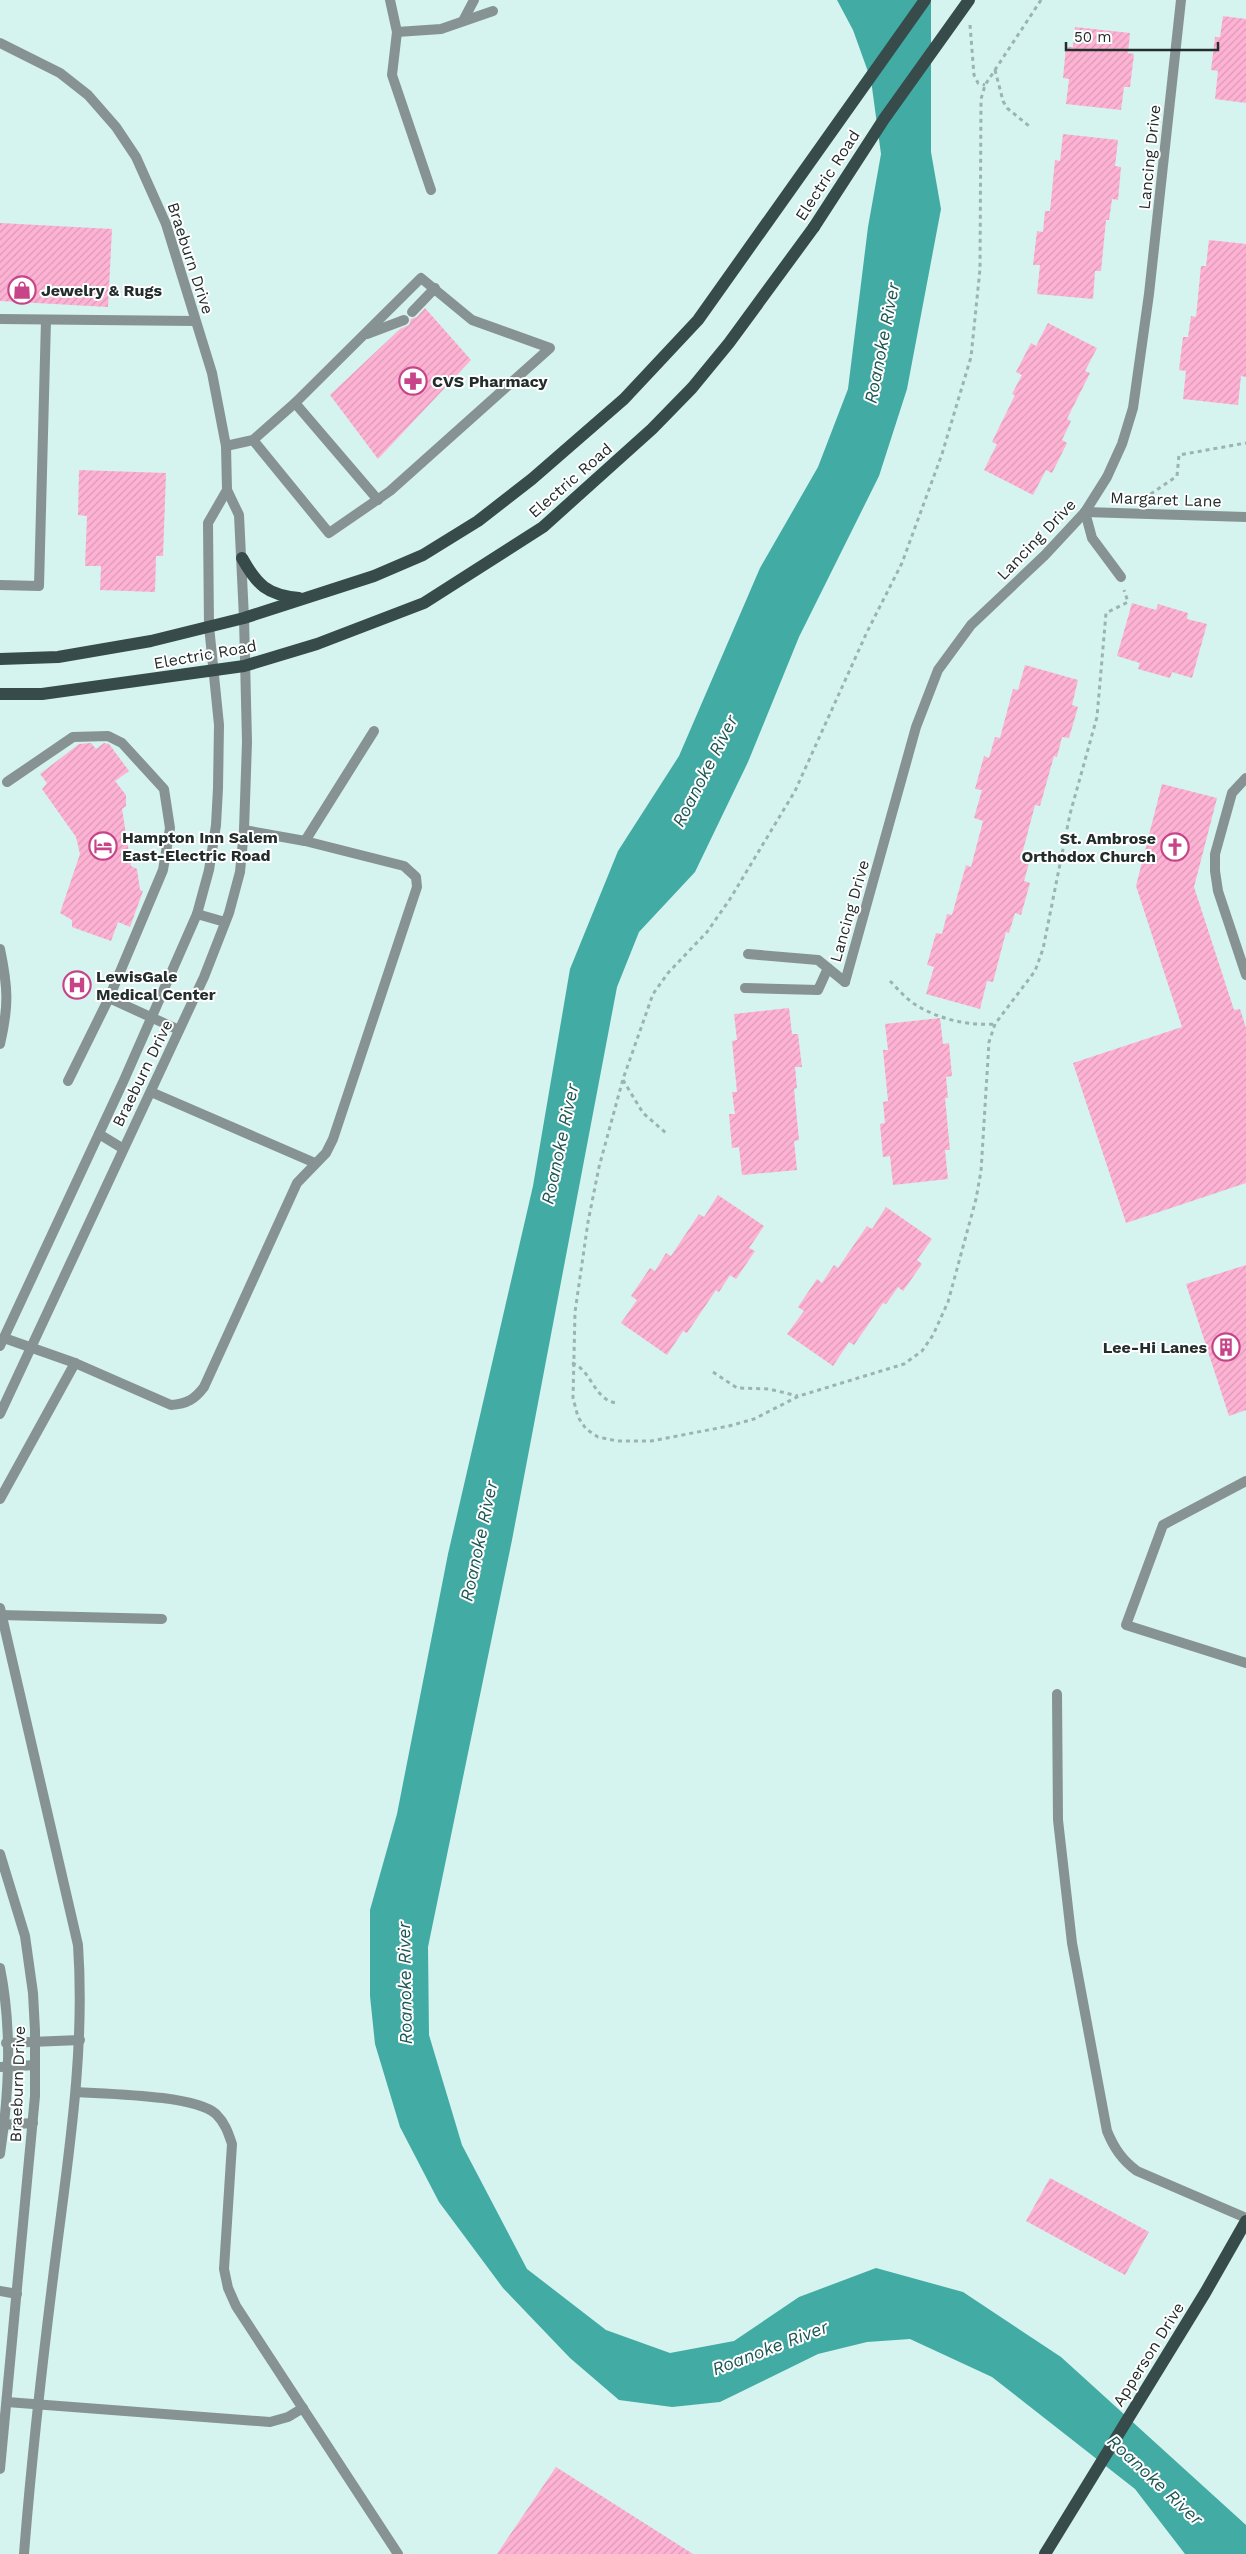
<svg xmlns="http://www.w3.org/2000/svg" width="1246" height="2554" font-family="'Work Sans',sans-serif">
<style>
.water{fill:#42aba4}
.building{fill:url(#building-hatch)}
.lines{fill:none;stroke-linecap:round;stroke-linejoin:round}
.path{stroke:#9cb4b1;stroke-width:3;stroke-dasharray:4 4;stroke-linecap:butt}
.service{stroke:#879392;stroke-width:10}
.minor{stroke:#879392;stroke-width:10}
.tertiary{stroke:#879392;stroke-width:10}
.primary{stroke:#374c4a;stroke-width:12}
.primary-bridge{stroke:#374c4a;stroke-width:12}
.labels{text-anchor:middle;stroke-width:4;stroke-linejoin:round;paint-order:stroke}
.street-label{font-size:16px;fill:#222d2c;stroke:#fff}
.poi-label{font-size:16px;font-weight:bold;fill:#222d2c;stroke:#fff;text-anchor:start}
.water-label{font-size:18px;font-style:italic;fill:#1d5753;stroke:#fff}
</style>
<defs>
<pattern id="building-hatch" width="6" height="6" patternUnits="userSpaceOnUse" patternTransform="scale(1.25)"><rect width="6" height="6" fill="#ffb3d4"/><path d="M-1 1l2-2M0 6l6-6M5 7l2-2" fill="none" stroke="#da9ab6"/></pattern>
</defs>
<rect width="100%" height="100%" fill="#d5f3ef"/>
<polygon class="water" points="837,0 931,0 931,152 941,209 907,389 879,476 799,637 748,762 695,872 639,932 617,987 512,1540 428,1947 429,2035 462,2145 527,2269 606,2330 670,2353 734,2341 799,2297 876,2268 963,2292 1061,2357 1246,2525 1246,2554 1185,2554 1135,2489 992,2377 910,2339 867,2342 818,2354 720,2402 672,2407 619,2400 570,2358 503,2288 439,2202 400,2127 375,2044 370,1996 370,1910 397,1814 448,1554 533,1186 570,969 618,851 679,756 760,568 818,467 848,389 868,227 881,154 871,80 853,30"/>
<g class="building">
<polygon points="1223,16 1246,19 1246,103 1215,99 1218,71 1211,70 1215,37 1220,37"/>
<polygon points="1075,27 1130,33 1128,53 1134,54 1130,87 1124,87 1121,110 1066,104 1069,79 1063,78 1066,47 1073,47"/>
<polygon points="1063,134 1118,140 1115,166 1121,167 1118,200 1112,199 1109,220 1106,220 1101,271 1095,271 1093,299 1037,294 1040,265 1033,265 1037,231 1043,232 1045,211 1050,211 1055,160 1060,161"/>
<polygon points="0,223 112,229 108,307 0,301"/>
<polygon points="1209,240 1246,244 1246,377 1241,376 1238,405 1183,399 1186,371 1179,370 1183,337 1188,337 1191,316 1196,317 1201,266 1206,266"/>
<polygon points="425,308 471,360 378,459 330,395 400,329 409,325 411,319 417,317"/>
<polygon points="1048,323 1097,348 1085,371 1090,373 1067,419 1071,421 1062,440 1067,443 1052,473 1046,470 1033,495 984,470 997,444 992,442 1015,395 1012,394 1022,375 1016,372 1031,343 1036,346"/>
<polygon points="79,470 166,473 163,556 156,556 155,592 100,590 101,566 85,566 87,516 78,515"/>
<polygon points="1132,603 1156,610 1158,604 1188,613 1187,619 1207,624 1192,678 1172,672 1170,678 1138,669 1140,663 1117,656"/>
<polygon points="1025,665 1078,680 1072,705 1078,707 1069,738 1062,737 1057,757 1054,756 1040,806 1035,805 1022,854 1031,856 1024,881 1030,883 1021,915 1015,913 1009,933 1006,932 993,982 987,981 980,1009 926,994 934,967 927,965 936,933 942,934 947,914 952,915 966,865 971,867 983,821 974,818 982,790 975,789 984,756 989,758 995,737 1000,738 1013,689 1018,690"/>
<polygon points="91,743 96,749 104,743 109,744 129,771 115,781 126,795 126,806 122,809 131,866 137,869 140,890 143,891 130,927 118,922 111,941 72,927 72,920 60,913 80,854 76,837 42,789 47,783 40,774 79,744"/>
<polygon points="1162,784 1217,798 1194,887 1234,1010 1240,1009 1246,1028 1246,1183 1126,1223 1073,1063 1182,1027 1136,886"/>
<polygon points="789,1008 792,1034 798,1034 802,1067 795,1067 797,1088 794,1089 799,1140 794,1141 797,1170 742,1175 739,1147 732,1148 729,1114 735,1114 732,1092 737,1092 732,1041 737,1040 734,1014"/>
<polygon points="940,1018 943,1044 949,1043 952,1076 946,1077 948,1098 945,1098 950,1150 945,1150 948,1179 893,1185 890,1156 883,1157 880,1124 885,1123 883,1102 888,1101 883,1050 888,1050 885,1024"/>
<polygon points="718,1195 764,1226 749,1248 755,1251 736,1279 730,1275 719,1292 716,1290 687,1333 683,1331 667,1355 621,1323 637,1300 631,1296 650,1268 655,1271 666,1253 671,1256 699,1214 704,1217"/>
<polygon points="886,1207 932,1239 917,1260 922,1264 903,1291 898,1287 886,1304 883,1303 854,1345 849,1342 833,1366 787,1334 804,1311 798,1307 817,1279 822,1283 834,1265 838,1268 867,1226 872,1229"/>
<polygon points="1246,1265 1246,1410 1229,1416 1186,1284"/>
<polygon points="1050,2178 1149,2232 1125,2275 1026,2221"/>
<polygon points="556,2467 693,2554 497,2554"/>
</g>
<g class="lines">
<g class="path">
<polyline points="1041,0 985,85 981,99 980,269 971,357 942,454 902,563 867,632 795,791 730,899 707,932 668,973 653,994 623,1079 599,1167 588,1222 575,1312 573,1398 578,1417 586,1429 598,1437 617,1441 651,1441 729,1426 754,1419 799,1396 904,1364 922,1351 933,1335 948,1302 976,1199 981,1171 989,1042 995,1024 1035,971 1043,949 1070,814 1097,717 1106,613 1128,602 1124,590"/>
<polyline points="970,25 974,75 978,83 985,85"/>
<polyline points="995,70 1003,101 1007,108 1029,126"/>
<polyline points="1148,501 1149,495 1177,476 1179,455 1246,443"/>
<path d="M890 981C898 989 906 999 916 1005 938 1019 969 1026 995 1024"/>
<polyline points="623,1080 643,1113 666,1133"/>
<path d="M572 1363C592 1370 593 1399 616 1403"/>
<polyline points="713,1372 737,1388 769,1389 798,1396"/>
</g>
<g class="service">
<polyline points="390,0 397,32 392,75 431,190"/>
<polyline points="464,19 474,0"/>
<polyline points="397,32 441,29 493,11"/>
<polyline points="412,312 435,288"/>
<polyline points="0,319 195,321"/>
<polyline points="367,334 404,320"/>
<polyline points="295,403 378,500"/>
<polyline points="226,446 253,440 329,533 390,491 550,348 472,320 421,278 295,403 253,440"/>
<polyline points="1085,512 1092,538 1121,577"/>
<polyline points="0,585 39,586 46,320"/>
<polyline points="1246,778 1232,793 1215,854 1215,871 1218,891 1246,975"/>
<polyline points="7,782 73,737 108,736 122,743 164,789 170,828 163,870 109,998"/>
<polyline points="305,841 374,731"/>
<path d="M0 949C8 987 9 1006 0 1044"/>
<polyline points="748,954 818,960 845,982"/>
<polyline points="745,988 818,990 828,968"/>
<polyline points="68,1081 109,998 179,1030"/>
<polyline points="151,1092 315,1163"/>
<path d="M4 1338 75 1363 171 1405C187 1404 195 1399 204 1387L297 1183 326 1153 333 1139 417 887 416 877 404 866 305 841 244 830"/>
<polyline points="1246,1481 1163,1525 1126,1625 1246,1663"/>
<polyline points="0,1499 75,1363"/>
<path d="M0 1608 78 1945C85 2046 70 2145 57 2246 44 2348 32 2451 24 2554"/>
<polyline points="0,1615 162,1619"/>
<path d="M1057 1694 1058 1820 1072 1943 1107 2131C1114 2148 1122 2160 1137 2171L1246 2218"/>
<polyline points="6,2043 80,2040"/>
<polyline points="0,2067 35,2065"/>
<path d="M77 2092C107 2094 195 2095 216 2114 225 2123 228 2132 232 2144L224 2269 228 2288 236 2306 398 2554"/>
<polyline points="0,2125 33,2123"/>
<polyline points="0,2291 17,2294"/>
<polyline points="7,2402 270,2422 288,2417 303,2408"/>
</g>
<g class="minor">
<polyline points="0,43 60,73 88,95 116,127 136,157 166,224 212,373 226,446 227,490 239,515 244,618"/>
<polyline points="1085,512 1246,517"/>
<polyline points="209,626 208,523 227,490"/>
<polyline points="845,982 916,727 938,670 971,625 1045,555 1085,512 1107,477 1122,444 1133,408 1149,294 1181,0"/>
</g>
<g class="tertiary">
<polyline points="197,914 225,922"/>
<polyline points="99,1134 122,1148"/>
<polyline points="0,1346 124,1080 197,914 209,870 216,825 218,788 219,725 209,626"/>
<polyline points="0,1414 204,977 229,913 240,872 244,830 247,742 244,618"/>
<polyline points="0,1854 25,1936 33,1993 35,2031 35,2096 0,2469"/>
<path d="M0 1968C12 2027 9 2095 0 2154"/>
</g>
<g class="primary">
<path d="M242 558C257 585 267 595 299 598"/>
<polyline points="0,659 58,657 151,641 244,618 374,576 423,555 478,521 532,479 624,399 698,320 925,0"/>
<polyline points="0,694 42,694 244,666 317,644 424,603 543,527 652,429 692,388 729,343 814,227"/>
<polyline points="1045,2554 1205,2293 1246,2221"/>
</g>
<polyline class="primary-bridge" points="814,227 884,119 969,0"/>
</g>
<defs>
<g id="shop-ring" transform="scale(1.4375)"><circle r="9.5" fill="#fff" stroke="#c74489" stroke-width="1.5"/><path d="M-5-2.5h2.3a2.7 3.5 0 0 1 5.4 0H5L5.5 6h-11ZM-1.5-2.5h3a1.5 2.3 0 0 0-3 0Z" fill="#c74489"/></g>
<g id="pharmacy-ring" transform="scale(1.4375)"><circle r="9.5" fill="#fff" stroke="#c74489" stroke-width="1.5"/><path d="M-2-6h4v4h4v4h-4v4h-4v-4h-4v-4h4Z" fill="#c74489"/></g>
<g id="hotel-ring" transform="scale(1.4375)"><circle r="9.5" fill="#fff" stroke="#c74489" stroke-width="1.5"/><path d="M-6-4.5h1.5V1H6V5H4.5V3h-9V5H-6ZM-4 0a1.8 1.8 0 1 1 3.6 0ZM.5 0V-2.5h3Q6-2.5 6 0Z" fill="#c74489"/></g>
<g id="church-ring" transform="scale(1.4375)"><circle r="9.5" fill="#fff" stroke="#c74489" stroke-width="1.5"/><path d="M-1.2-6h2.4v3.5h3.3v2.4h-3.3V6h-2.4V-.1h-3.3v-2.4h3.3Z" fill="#c74489"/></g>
<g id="hospital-ring" transform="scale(1.4375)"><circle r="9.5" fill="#fff" stroke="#c74489" stroke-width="1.5"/><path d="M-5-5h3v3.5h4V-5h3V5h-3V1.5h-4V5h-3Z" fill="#c74489"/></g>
<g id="building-ring" transform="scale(1.4375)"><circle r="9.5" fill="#fff" stroke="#c74489" stroke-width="1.5"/><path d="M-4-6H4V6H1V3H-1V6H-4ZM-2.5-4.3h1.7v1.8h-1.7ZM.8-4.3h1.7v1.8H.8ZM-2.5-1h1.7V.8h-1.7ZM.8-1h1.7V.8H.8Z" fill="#c74489"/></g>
</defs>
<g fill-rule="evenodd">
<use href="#shop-ring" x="22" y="290"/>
<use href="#pharmacy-ring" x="413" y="381"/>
<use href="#hotel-ring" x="103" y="846"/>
<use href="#church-ring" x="1175" y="847"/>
<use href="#hospital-ring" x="77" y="985"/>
<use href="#building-ring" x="1226" y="1347"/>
</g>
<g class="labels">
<g class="street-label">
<text transform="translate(1149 157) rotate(-84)" y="6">Lancing Drive</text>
<text transform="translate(827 175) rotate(-57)" y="6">Electric Road</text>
<text transform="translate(191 258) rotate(72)" y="6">Braeburn Drive</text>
<text transform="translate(570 480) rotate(-41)" y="6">Electric Road</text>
<text transform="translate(1166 499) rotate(2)" y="6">Margaret Lane</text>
<text transform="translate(1036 539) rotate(-46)" y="6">Lancing Drive</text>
<text transform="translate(205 654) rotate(-10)" y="6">Electric Road</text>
<text transform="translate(849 911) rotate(-74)" y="6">Lancing Drive</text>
<text transform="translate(142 1073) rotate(-64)" y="6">Braeburn Drive</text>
<text transform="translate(17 2084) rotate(-88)" y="6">Braeburn Drive</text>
<text transform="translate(1148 2354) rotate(-58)" y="6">Apperson Drive</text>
</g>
<g class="poi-label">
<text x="41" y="296">Jewelry &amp; Rugs</text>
<text x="432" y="387">CVS Pharmacy</text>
<text x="122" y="843">Hampton Inn Salem<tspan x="122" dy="18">East-Electric Road</tspan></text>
<text x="1156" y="844" text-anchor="end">St. Ambrose<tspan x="1156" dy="18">Orthodox Church</tspan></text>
<text x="96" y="982">LewisGale<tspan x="96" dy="18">Medical Center</tspan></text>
<text x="1207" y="1353" text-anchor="end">Lee-Hi Lanes</text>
</g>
<g class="water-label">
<text transform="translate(882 343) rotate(-79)" y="6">Roanoke River</text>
<text transform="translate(705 771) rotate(-63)" y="6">Roanoke River</text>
<text transform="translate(560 1144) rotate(-78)" y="6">Roanoke River</text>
<text transform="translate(479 1541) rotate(-78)" y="6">Roanoke River</text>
<text transform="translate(405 1983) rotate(-91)" y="6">Roanoke River</text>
<text transform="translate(770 2348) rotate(-21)" y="6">Roanoke River</text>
<text transform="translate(1155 2480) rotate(43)" y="6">Roanoke River</text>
</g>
</g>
<path d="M1066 42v8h152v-8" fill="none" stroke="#222d2c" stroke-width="2.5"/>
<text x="1074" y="42" font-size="15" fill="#222d2c" stroke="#ffffff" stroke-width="4" paint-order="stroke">50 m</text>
</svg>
